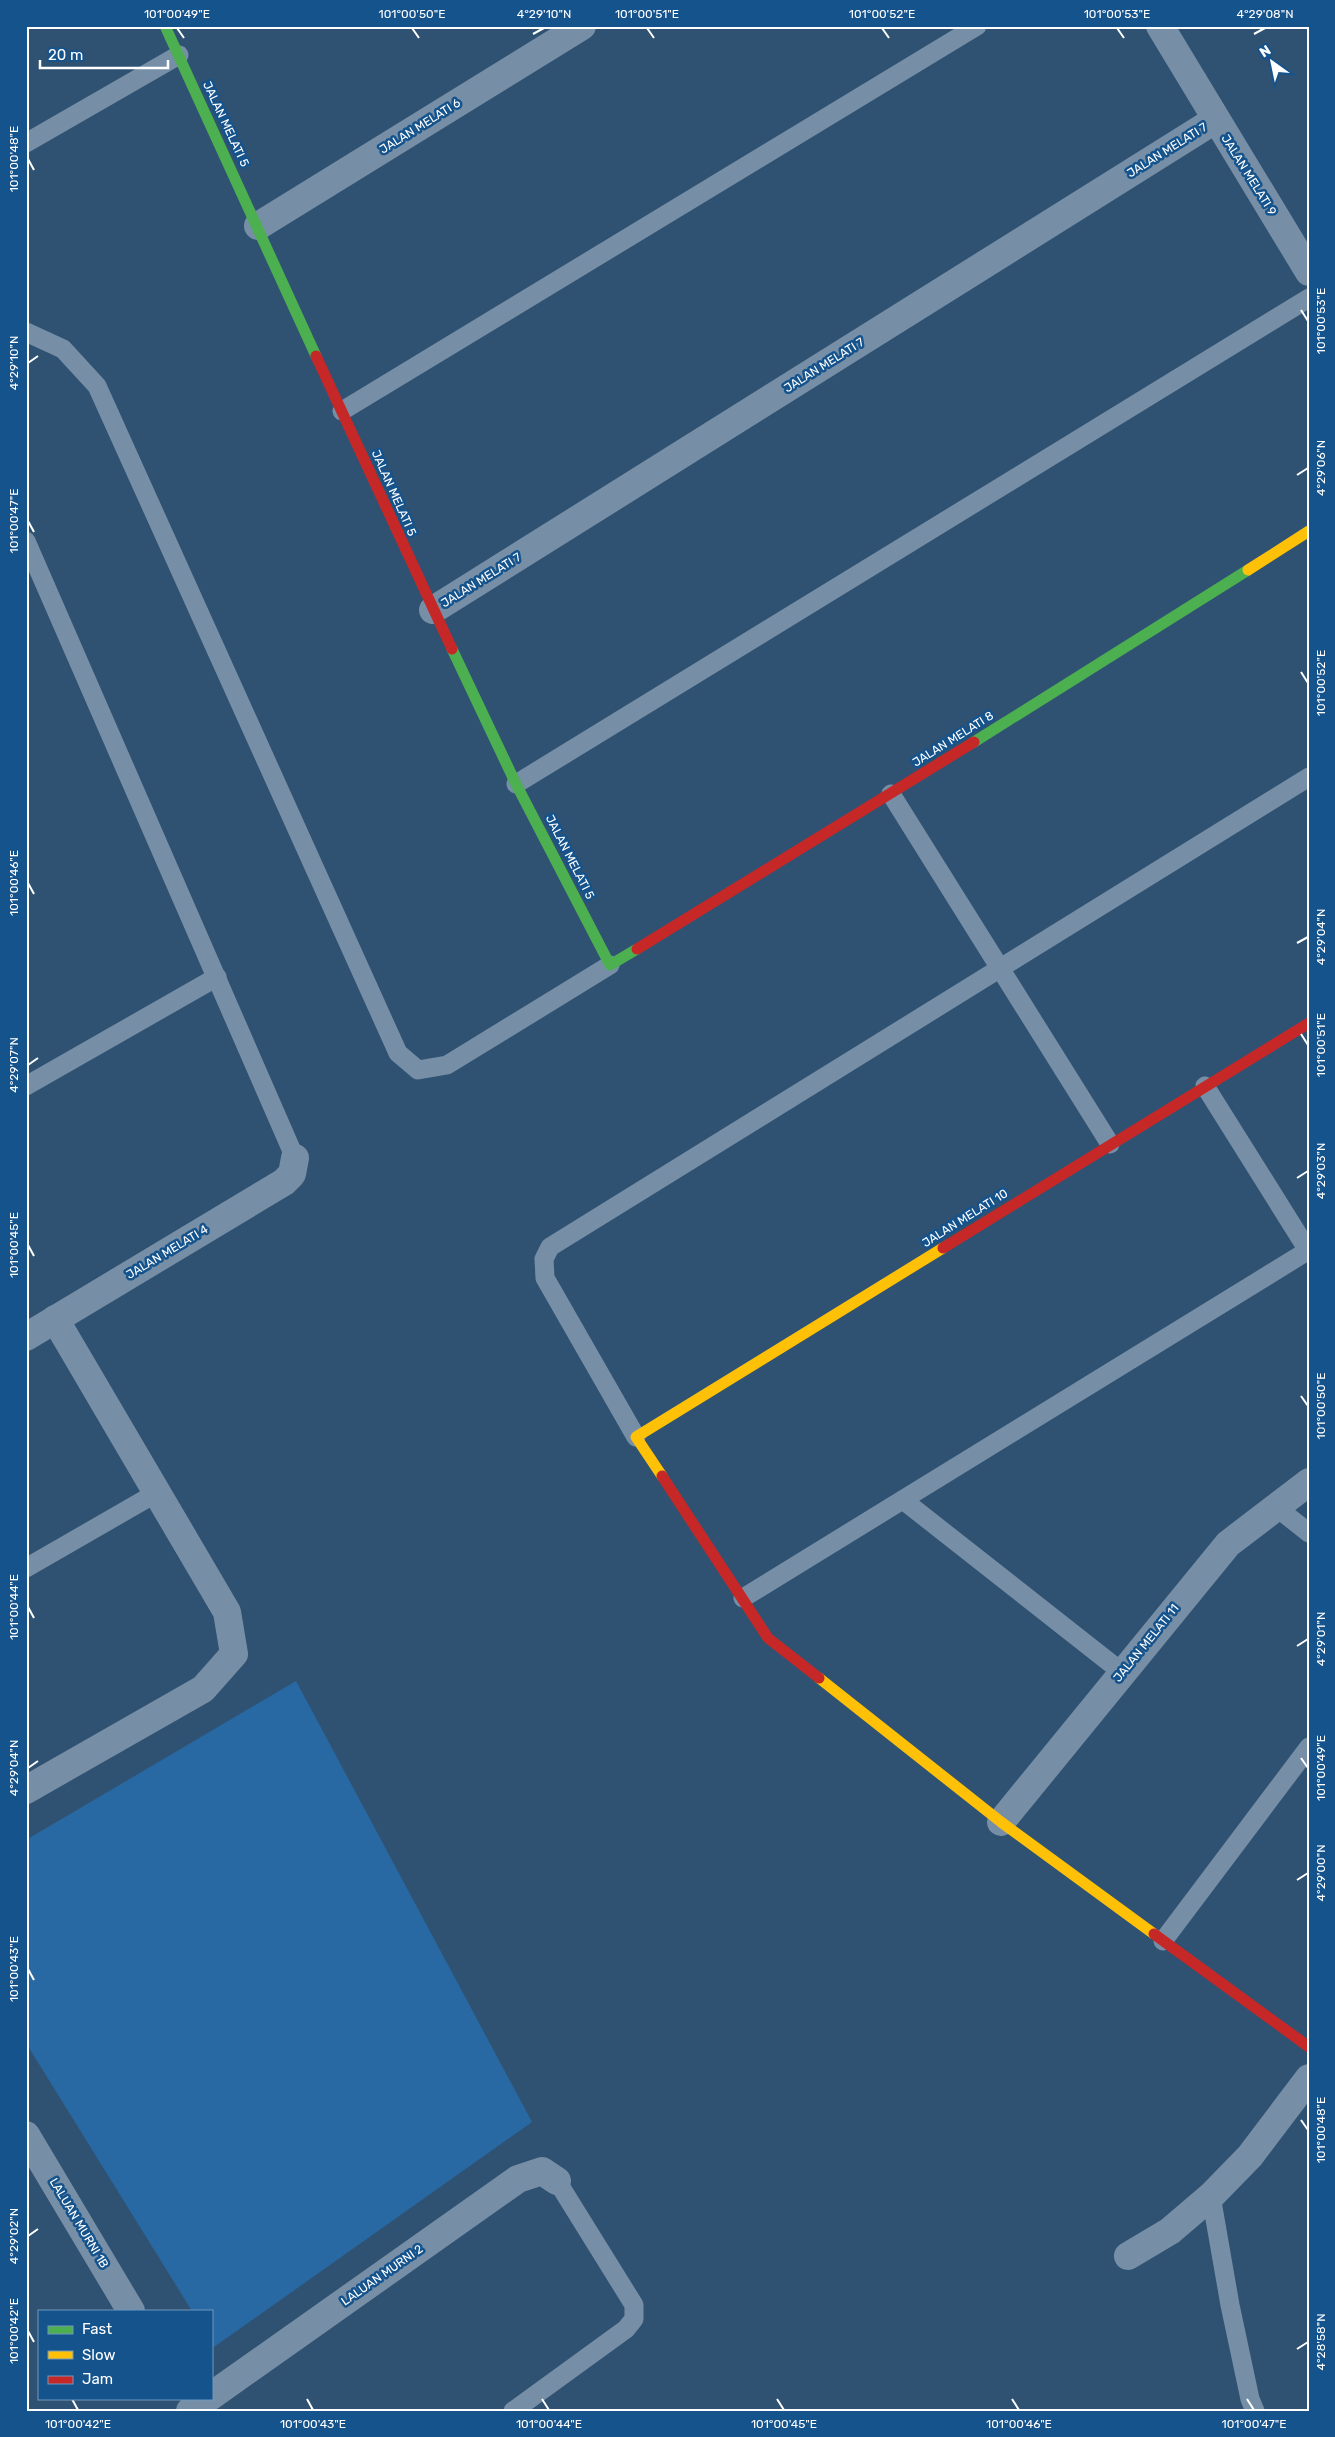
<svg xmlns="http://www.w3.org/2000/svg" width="1335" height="2437" font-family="Rubik,sans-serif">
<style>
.green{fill:#2869a4}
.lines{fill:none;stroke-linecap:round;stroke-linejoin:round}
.lane{stroke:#778fa6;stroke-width:19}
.street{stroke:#778fa6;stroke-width:28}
.fast{stroke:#4caf50;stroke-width:11}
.slow{stroke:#ffc107;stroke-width:11}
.jam{stroke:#c62828;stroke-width:11}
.ticks{fill:none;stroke:#fff;stroke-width:2}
.labels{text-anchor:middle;stroke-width:5;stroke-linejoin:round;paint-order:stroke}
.street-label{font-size:12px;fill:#fff;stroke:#15538d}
.neatline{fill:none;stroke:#fff;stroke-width:2}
.ticks-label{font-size:12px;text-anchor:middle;fill:#fff}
</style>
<rect width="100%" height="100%" fill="#305272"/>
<polygon class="green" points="296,1681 532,2122 214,2347 211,2342 211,2311 192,2311 26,2043 26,1840"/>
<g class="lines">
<g class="lane">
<polyline points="26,143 179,55"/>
<polyline points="26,332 63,349 97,386 398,1053 418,1070 447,1065 610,965"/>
<polyline points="342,411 977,26"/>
<polyline points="26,541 295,1158"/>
<polyline points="516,784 1309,298"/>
<polyline points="891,794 1110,1144"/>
<polyline points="26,1086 217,977"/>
<polyline points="1205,1086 1309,1252"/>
<polyline points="636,1437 545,1278 544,1259 550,1247 1309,777"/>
<polyline points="903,1500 1123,1673"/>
<polyline points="1276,1507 1309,1533"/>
<polyline points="26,1568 158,1492"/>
<polyline points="743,1598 1309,1250"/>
<polyline points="1163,1941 1309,1747"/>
<polyline points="1211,2196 1230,2305 1250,2399 1255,2411"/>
<polyline points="513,2411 626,2329 634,2319 634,2305 557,2181"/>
</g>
<g class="street">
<polyline points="1160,26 1309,272"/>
<polyline points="258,226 582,26"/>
<polyline points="433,610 1215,120"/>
<polyline points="26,1337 284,1182 292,1174 295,1158"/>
<polyline points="26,1790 203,1689 234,1654 227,1612 55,1319"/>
<polyline points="1001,1822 1228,1544 1309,1482"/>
<polyline points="26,2135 131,2311"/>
<polyline points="1128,2256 1170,2231 1211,2196 1250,2156 1309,2078"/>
<polyline points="211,2396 518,2179 542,2171 557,2181"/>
<polyline points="190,2411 208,2398"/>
</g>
<g class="fast">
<polyline points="165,26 316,356"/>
<polyline points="452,649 516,784 610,965 637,949"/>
<polyline points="974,742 1248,570"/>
</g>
<g class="slow">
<polyline points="1248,570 1309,531"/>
<polyline points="662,1476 636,1437 943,1248"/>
<polyline points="819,1678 1001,1822 1154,1934"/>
</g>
<g class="jam">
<polyline points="316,356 452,649"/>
<polyline points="637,949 974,742"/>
<polyline points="943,1248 1309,1023"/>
<polyline points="662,1476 768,1638 819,1678"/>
<polyline points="1154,1934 1309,2047"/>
</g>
</g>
<path class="ticks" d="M177 28 184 38M412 28 419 38M647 28 654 38M882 28 889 38M1117 28 1124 38M533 34 544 28M1254 34 1265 28M28 159 34 170M1301 310 1308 321M28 363 38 356M1297 475 1308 468M28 521 34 532M1301 672 1308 683M28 883 34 894M1297 943 1308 937M1301 1034 1308 1045M28 1065 38 1058M1297 1178 1308 1171M28 1245 34 1256M1301 1396 1308 1406M28 1607 34 1618M1297 1646 1308 1639M1301 1758 1308 1768M28 1768 38 1761M1297 1880 1308 1873M28 1969 34 1980M1301 2120 1308 2130M28 2236 38 2229M28 2331 34 2342M1297 2349 1308 2342M72 2399 78 2410M307 2399 313 2410M542 2399 549 2410M777 2399 784 2410M1012 2399 1019 2410M1247 2399 1254 2410"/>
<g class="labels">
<g class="street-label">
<text transform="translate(226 124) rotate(65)" y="4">JALAN MELATI 5</text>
<text transform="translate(420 126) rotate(-32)" y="4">JALAN MELATI 6</text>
<text transform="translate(1167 150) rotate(-32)" y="4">JALAN MELATI 7</text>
<text transform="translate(1249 175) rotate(58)" y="4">JALAN MELATI 9</text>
<text transform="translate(824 365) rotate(-32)" y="4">JALAN MELATI 7</text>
<text transform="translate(394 493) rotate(66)" y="4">JALAN MELATI 5</text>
<text transform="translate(481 580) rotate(-32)" y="4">JALAN MELATI 7</text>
<text transform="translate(953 739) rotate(-32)" y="4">JALAN MELATI 8</text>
<text transform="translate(570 857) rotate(63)" y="4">JALAN MELATI 5</text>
<text transform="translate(965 1218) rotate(-32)" y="4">JALAN MELATI 10</text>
<text transform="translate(167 1252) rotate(-31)" y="4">JALAN MELATI 4</text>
<text transform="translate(1146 1643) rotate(-51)" y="4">JALAN MELATI 11</text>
<text transform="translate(79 2223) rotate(59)" y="4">LALUAN MURNI 1B</text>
<text transform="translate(382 2275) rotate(-35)" y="4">LALUAN MURNI 2</text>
</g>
</g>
<rect width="1335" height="2437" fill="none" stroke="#15538d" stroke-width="55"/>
<rect x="38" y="2310" width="175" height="90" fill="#15538d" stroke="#7398bb"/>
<rect x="48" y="2326" width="25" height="8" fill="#4caf50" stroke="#7398bb"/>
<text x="82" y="2334" font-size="15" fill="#ffffff">Fast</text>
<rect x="48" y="2351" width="25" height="8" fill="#ffc107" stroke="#7398bb"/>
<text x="82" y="2360" font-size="15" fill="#ffffff">Slow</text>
<rect x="48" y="2376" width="25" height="8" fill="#c62828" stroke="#7398bb"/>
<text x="82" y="2384" font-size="15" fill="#ffffff">Jam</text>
<g transform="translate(1272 62) rotate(327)" stroke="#15538d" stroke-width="4" paint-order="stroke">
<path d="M0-4L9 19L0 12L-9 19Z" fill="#ffffff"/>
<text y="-8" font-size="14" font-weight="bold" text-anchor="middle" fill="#ffffff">N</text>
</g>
<path d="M40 60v8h128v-8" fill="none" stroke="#ffffff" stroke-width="2.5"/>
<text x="48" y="60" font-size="15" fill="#ffffff" stroke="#15538d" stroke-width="4" paint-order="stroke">20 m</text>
<rect x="28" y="28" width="1280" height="2382" class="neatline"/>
<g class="ticks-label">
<text x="177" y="18">101°00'49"E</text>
<text x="412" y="18">101°00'50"E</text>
<text x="544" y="18">4°29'10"N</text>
<text x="647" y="18">101°00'51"E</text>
<text x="882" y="18">101°00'52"E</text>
<text x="1117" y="18">101°00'53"E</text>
<text x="1265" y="18">4°29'08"N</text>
<text transform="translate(14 159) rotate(-90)" y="4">101°00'48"E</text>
<text transform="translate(1321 321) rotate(-90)" y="4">101°00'53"E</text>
<text transform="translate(14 363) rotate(-90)" y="4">4°29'10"N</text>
<text transform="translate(1321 468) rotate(-90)" y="4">4°29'06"N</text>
<text transform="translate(14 521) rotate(-90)" y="4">101°00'47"E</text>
<text transform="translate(1321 683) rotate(-90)" y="4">101°00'52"E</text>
<text transform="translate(14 883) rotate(-90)" y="4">101°00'46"E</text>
<text transform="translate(1321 937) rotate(-90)" y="4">4°29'04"N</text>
<text transform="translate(1321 1045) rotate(-90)" y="4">101°00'51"E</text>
<text transform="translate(14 1065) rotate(-90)" y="4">4°29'07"N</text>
<text transform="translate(1321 1171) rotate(-90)" y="4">4°29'03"N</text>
<text transform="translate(14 1245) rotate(-90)" y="4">101°00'45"E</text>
<text transform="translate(1321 1406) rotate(-90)" y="4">101°00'50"E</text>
<text transform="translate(14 1607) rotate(-90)" y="4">101°00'44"E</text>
<text transform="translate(1321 1639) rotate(-90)" y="4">4°29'01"N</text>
<text transform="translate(14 1768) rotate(-90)" y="4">4°29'04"N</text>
<text transform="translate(1321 1768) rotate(-90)" y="4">101°00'49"E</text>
<text transform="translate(1321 1873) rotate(-90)" y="4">4°29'00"N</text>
<text transform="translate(14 1969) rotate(-90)" y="4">101°00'43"E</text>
<text transform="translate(1321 2130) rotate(-90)" y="4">101°00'48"E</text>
<text transform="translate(14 2236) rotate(-90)" y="4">4°29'02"N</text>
<text transform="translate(14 2331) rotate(-90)" y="4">101°00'42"E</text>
<text transform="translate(1321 2342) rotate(-90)" y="4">4°28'58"N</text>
<text x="78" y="2428">101°00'42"E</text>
<text x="313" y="2428">101°00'43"E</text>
<text x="549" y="2428">101°00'44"E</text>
<text x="784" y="2428">101°00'45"E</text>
<text x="1019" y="2428">101°00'46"E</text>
<text x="1254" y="2428">101°00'47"E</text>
</g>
</svg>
